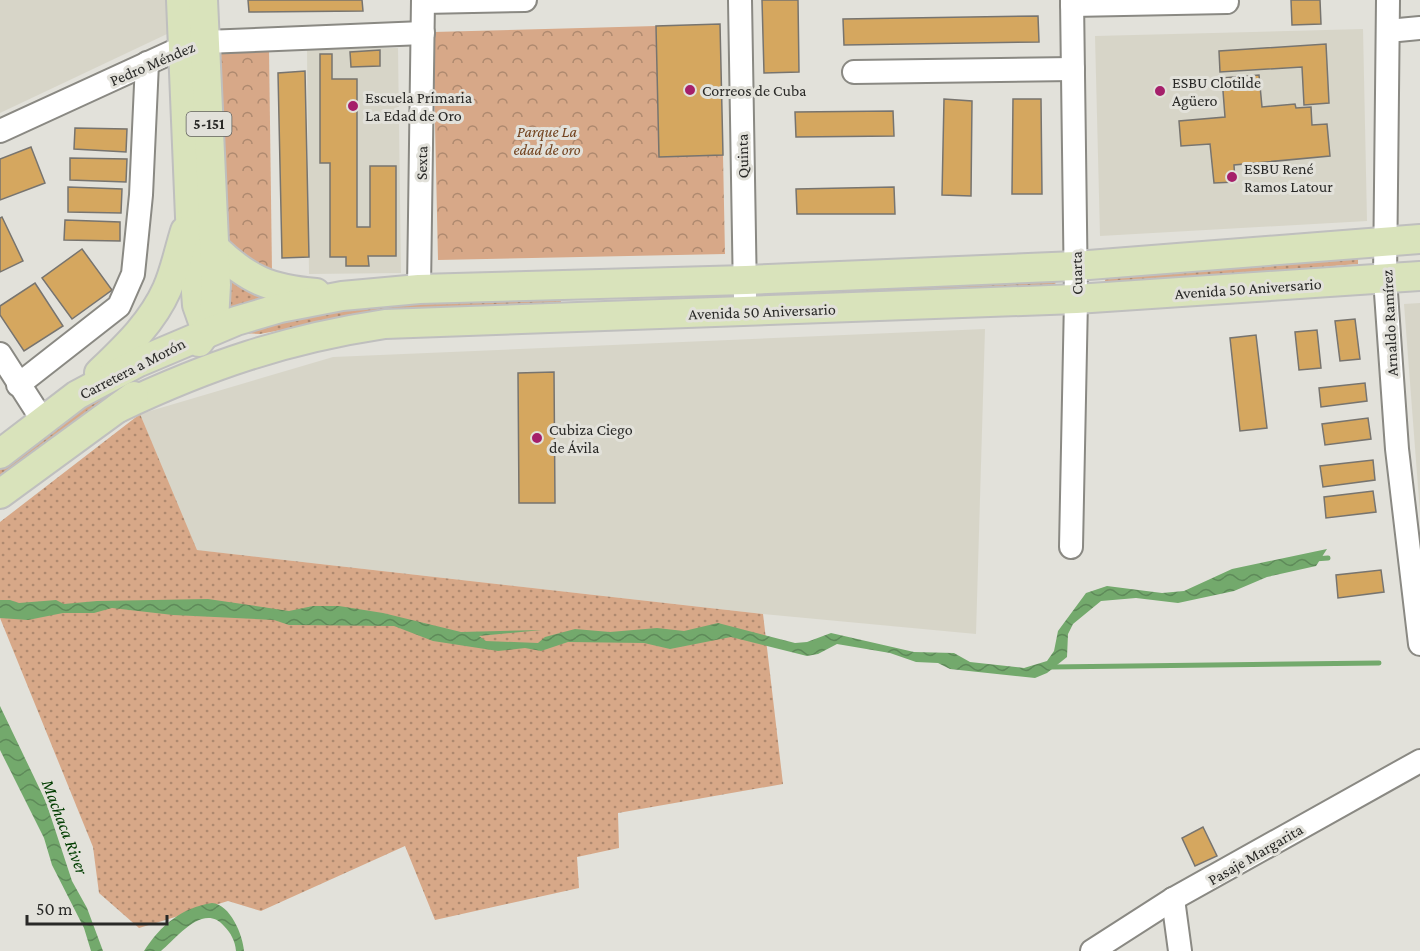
<svg xmlns="http://www.w3.org/2000/svg" width="1420" height="951" font-family="'Crimson Pro',serif">
<style>
.built{fill:#d7d5c8}
.grass{fill:url(#grass-dots)}
.forest{fill:url(#forest-crowns)}
.water{fill:url(#water-waves)}
.lines{fill:none;stroke-linecap:round;stroke-linejoin:round}
.stream{stroke:#73a96c;stroke-width:5}
.building{fill:#d5a75f;stroke:#77746f;stroke-width:1.5}
.minor-casing{stroke:#8a8983;stroke-width:26}
.major-casing{stroke:#bfbfbe;stroke-width:32}
.minor{stroke:#fff;stroke-width:22}
.major{stroke:#d9e3bb;stroke-width:28}
.poi-dot{fill:#a51f6a;stroke:#e2e1da;stroke-width:2}
.labels{text-anchor:middle;stroke-width:6;stroke-linejoin:round;paint-order:stroke}
.shield{fill:#e2e1da;stroke:#60605d;stroke-width:1.5}
.shield-label{font-size:15px;font-weight:bold;fill:#292927}
.street-label{font-size:16px;fill:#292927;stroke:#e2e1da}
.poi-label{font-size:16px;fill:#292927;stroke:#e2e1da;text-anchor:start}
.park-label{font-size:16px;font-style:italic;fill:#72431f;stroke:#e2e1da}
.water-label{font-size:18px;font-style:italic;fill:#013d00;stroke:#e2e1da}
</style>
<defs>
<pattern id="grass-dots" width="8" height="8" patternUnits="userSpaceOnUse" patternTransform="scale(1.5)"><rect width="8" height="8" fill="#d7a888"/><path d="M2 2h.1M6 6h.1" fill="none" stroke="#ae896f" stroke-width="1.8" stroke-linecap="round"/></pattern>
<pattern id="forest-crowns" width="20" height="18" patternUnits="userSpaceOnUse" patternTransform="scale(1.5)"><rect width="20" height="18" fill="#d7a888"/><path d="M2 6a3 3 0 1 1 6 0M12 15a3 3 0 1 1 6 0" fill="none" stroke="#ae896f"/></pattern>
<pattern id="water-waves" width="16" height="10" patternUnits="userSpaceOnUse" patternTransform="scale(1.5)"><rect width="16" height="10" fill="#73a96c"/><path d="M0 5q4-4 8 0t8 0" fill="none" stroke="#5e8a59"/></pattern>
</defs>
<rect width="100%" height="100%" fill="#e2e1da"/>
<g class="built">
<polygon points="0,0 166,0 167,34 0,113"/>
<polygon points="1363,29 1367,221 1100,236 1095,36"/>
<polygon points="398,48 401,273 309,274 307,49"/>
<polygon points="1420,303 1420,513 1404,304"/>
<polygon points="985,329 976,634 763,614 196,550 140,414 333,357"/>
</g>
<g class="grass">
<polygon points="1358,253 1358,264 1105,284 1105,276"/>
<polygon points="228,275 269,297 233,308 229,306"/>
<polygon points="1056,277 1055,288 777,300 776,290"/>
<polygon points="561,297 561,305 381,311 260,334 243,333 338,306"/>
<polygon points="141,376 121,389 0,476 0,468 119,384"/>
<polygon points="140,414 197,550 763,614 783,784 618,813 619,848 577,857 579,888 435,920 405,846 261,911 228,901 139,928 99,893 93,847 0,618 0,522"/>
</g>
<g class="forest">
<polygon points="656,26 659,157 723,155 725,254 438,260 433,32"/>
<path d="M269 48 272 272C242 266 232 250 222 223L219 49Z"/>
</g>
<g class="water">
<polygon points="1327,549 1316,566 1267,577 1234,591 1178,603 1136,598 1101,601 1073,624 1068,634 1067,657 1047,673 1035,678 950,669 938,663 916,662 890,653 837,644 818,654 807,656 731,637 670,649 644,643 568,642 541,651 525,648 498,651 433,641 394,626 289,625 274,620 173,615 112,608 94,613 63,613 28,620 0,618 0,600 10,600 19,603 56,600 64,604 97,601 208,599 289,611 313,606 339,606 383,613 461,632 542,630 479,636 486,641 538,643 545,637 575,629 610,632 657,628 684,631 718,623 795,643 807,642 831,633 914,652 954,653 970,662 1024,668 1047,661 1054,651 1058,631 1086,593 1107,586 1162,593 1184,591 1232,569"/>
<polygon points="0,706 46,802 72,881 87,908 103,951 91,951 84,928 52,865 44,838 0,750"/>
<path d="M212 903C230 904 243 935 244 951H236C235 941 231 933 224 926 203 902 176 939 161 951H144C161 925 181 908 212 903Z"/>
</g>
<g class="lines">
<g class="stream">
<polyline points="1314,559 1328,558"/>
<polyline points="1051,667 1379,663"/>
</g>
</g>
<g class="building">
<polygon points="248,0 362,0 363,11 249,12"/>
<polygon points="762,0 798,0 799,72 764,73"/>
<polygon points="1291,0 1320,0 1321,24 1292,25"/>
<polygon points="1038,16 1039,42 844,45 843,19"/>
<polygon points="720,24 723,155 659,157 656,26"/>
<polygon points="1326,44 1329,103 1304,105 1302,67 1220,72 1219,51"/>
<polygon points="380,50 380,66 351,67 350,52"/>
<polygon points="320,54 332,54 332,79 357,79 357,227 370,227 370,166 396,166 396,256 368,256 369,266 346,266 346,257 330,257 330,163 320,163"/>
<polygon points="305,71 309,257 282,258 278,73"/>
<polygon points="1259,75 1262,107 1295,104 1296,108 1311,107 1312,125 1327,124 1330,156 1234,165 1235,182 1214,183 1210,144 1181,146 1179,121 1225,117 1222,78"/>
<polygon points="944,99 972,101 971,196 942,195"/>
<polygon points="1013,99 1041,99 1042,194 1012,194"/>
<polygon points="893,111 894,136 796,137 795,112"/>
<polygon points="75,128 127,129 126,152 74,149"/>
<polygon points="31,147 45,183 0,200 0,159"/>
<polygon points="70,158 127,159 126,182 70,180"/>
<polygon points="68,187 122,189 121,213 68,212"/>
<polygon points="894,187 895,214 797,214 796,189"/>
<polygon points="2,217 23,261 0,272 0,218"/>
<polygon points="65,220 120,222 120,241 64,240"/>
<polygon points="82,249 112,290 72,319 42,278"/>
<polygon points="35,283 63,326 24,351 0,315 0,306"/>
<polygon points="1355,319 1360,359 1340,361 1335,321"/>
<polygon points="1317,330 1321,368 1299,370 1295,332"/>
<polygon points="1256,335 1267,428 1240,431 1230,338"/>
<polygon points="554,372 555,503 519,503 518,373"/>
<polygon points="1365,383 1367,401 1321,407 1319,388"/>
<polygon points="1368,418 1371,439 1325,445 1322,424"/>
<polygon points="1373,460 1375,480 1323,487 1320,466"/>
<polygon points="1373,491 1376,512 1326,518 1324,497"/>
<polygon points="1381,570 1384,592 1338,598 1336,575"/>
<polygon points="1203,827 1217,856 1195,866 1182,838"/>
</g>
<g class="lines">
<g class="minor-casing">
<g id="minor">
<polyline points="740,0 745,296"/>
<polyline points="1388,0 1385,279 1397,449 1420,644"/>
<polyline points="423,2 525,0"/>
<polyline points="1072,5 1227,2"/>
<polyline points="1388,31 1420,28"/>
<polyline points="854,72 1073,69"/>
<polyline points="0,131 183,47 205,42 423,33"/>
<polyline points="419,289 423,0"/>
<polyline points="0,354 43,421"/>
<polyline points="18,385 119,306 133,274 141,195 147,63"/>
<polyline points="1071,547 1076,299 1072,0"/>
<polyline points="1173,899 1180,951"/>
<polyline points="1092,951 1173,899 1420,761"/>
</g>
</g>
<g class="major-casing">
<g id="major">
<polyline points="181,0 190,217 197,305 203,322 209,330"/>
<path d="M215 248C248 280 270 289 316 293"/>
<polyline points="199,342 214,321 216,285 203,0"/>
<path d="M99 373C125 348 152 323 167 289 175 271 179 250 185 231"/>
<path d="M118 408C209 365 286 339 385 324L1076 299 1420 276"/>
<polyline points="0,454 77,395 139,362 236,321 280,308 342,296 419,289 746,280 1076,266 1420,239"/>
<polyline points="0,494 134,396"/>
</g>
</g>
<use href="#minor" class="minor"/>
<use href="#major" class="major"/>
</g>
<g class="poi-dot">
<circle cx="690" cy="90" r="6"/>
<circle cx="1160" cy="91" r="6"/>
<circle cx="353" cy="106" r="6"/>
<circle cx="1232" cy="177" r="6"/>
<circle cx="537" cy="438" r="6"/>
</g>
<g class="labels">
<rect class="shield" x="186.5" y="112" width="45" height="24" rx="4.5"/>
<g class="shield-label">
<text x="209" y="129">5-151</text>
</g>
<g class="street-label">
<text transform="translate(152 63) rotate(-23)" y="6">Pedro Méndez</text>
<text transform="translate(742 156) rotate(-91)" y="6">Quinta</text>
<text transform="translate(421 163) rotate(-89)" y="6">Sexta</text>
<text transform="translate(1076 273) rotate(-91)" y="6">Cuarta</text>
<text transform="translate(1248 288) rotate(-4)" y="6">Avenida 50 Aniversario</text>
<text transform="translate(762 311) rotate(-2)" y="6">Avenida 50 Aniversario</text>
<text transform="translate(1389 323) rotate(-93)" y="6">Arnaldo Ramírez</text>
<text transform="translate(132 368) rotate(-27)" y="6">Carretera a Morón</text>
<text transform="translate(1255 854) rotate(-30)" y="6">Pasaje Margarita</text>
</g>
<g class="poi-label">
<text x="1172" y="88">ESBU Clotilde<tspan x="1172" dy="18">Agüero</tspan></text>
<text x="702" y="96">Correos de Cuba</text>
<text x="365" y="103">Escuela Primaria<tspan x="365" dy="18">La Edad de Oro</tspan></text>
<text x="1244" y="174">ESBU René<tspan x="1244" dy="18">Ramos Latour</tspan></text>
<text x="549" y="435">Cubiza Ciego<tspan x="549" dy="18">de Ávila</tspan></text>
</g>
<g class="park-label">
<text x="547" y="137">Parque La<tspan x="547" dy="18">edad de oro</tspan></text>
</g>
<g class="water-label">
<text transform="translate(65 827) rotate(69)" y="6">Machaca River</text>
</g>
</g>
<path d="M27 915v9h140v-9" fill="none" stroke="#292927" stroke-width="3"/>
<text x="36" y="915" font-size="18" fill="#292927" stroke="#e2e1da" stroke-width="4.5" paint-order="stroke">50 m</text>
</svg>
